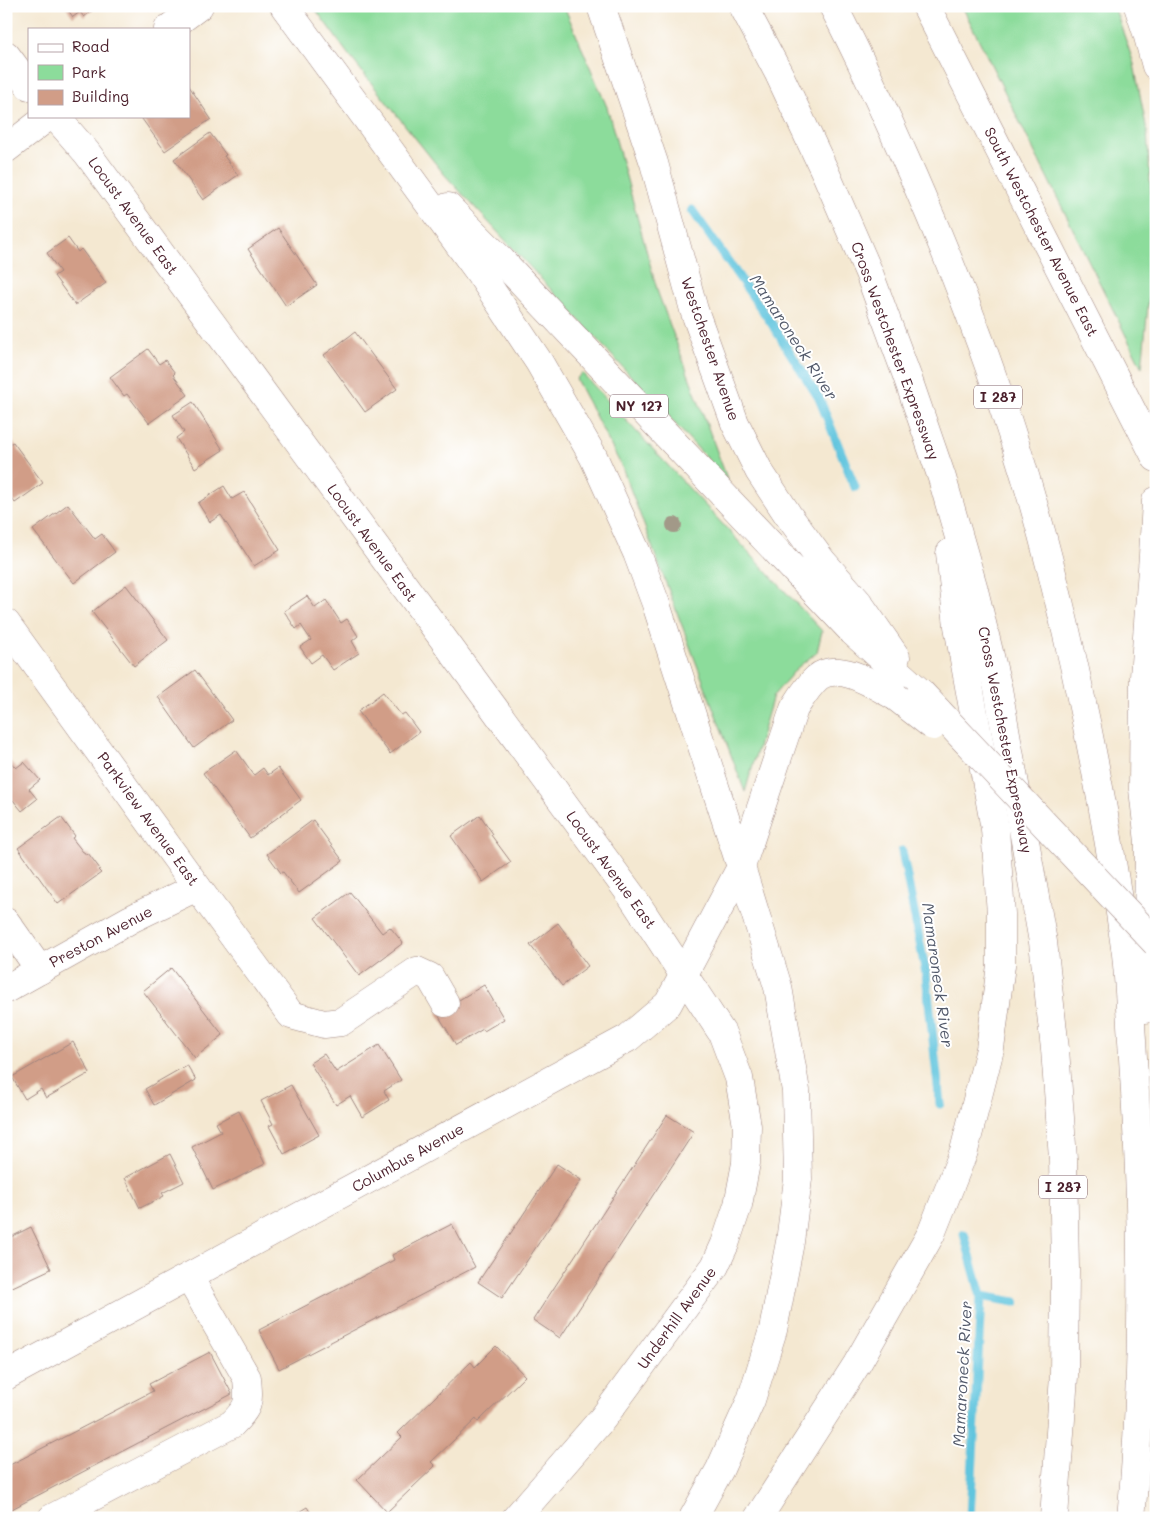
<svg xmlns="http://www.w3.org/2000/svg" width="1162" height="1524" font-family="Mali,sans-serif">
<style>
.green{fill:#8cdc9b;stroke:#6b7e63}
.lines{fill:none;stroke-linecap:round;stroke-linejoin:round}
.stream{stroke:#61c5de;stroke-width:9}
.building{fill:#d19d87}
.minor-casing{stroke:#9f847e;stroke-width:29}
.major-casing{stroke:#9f847e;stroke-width:29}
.highway-casing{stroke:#9f847e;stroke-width:29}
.minor{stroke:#fff;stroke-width:28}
.major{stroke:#fff;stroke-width:28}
.highway{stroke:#fff;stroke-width:28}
.major-bridge-casing{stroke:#9f847e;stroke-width:29;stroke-linecap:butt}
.major-bridge{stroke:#fff;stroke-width:28}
.tree{fill:#a29988}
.labels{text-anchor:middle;stroke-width:4;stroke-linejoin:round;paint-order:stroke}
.shield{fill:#fff;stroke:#80626b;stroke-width:1}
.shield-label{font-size:14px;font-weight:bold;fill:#4a1f2b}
.street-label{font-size:15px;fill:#4a1f2b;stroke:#fff}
.water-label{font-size:16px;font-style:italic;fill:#52596a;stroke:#fff}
</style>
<rect width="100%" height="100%" fill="#fff"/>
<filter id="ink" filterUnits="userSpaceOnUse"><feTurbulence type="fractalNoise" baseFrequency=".02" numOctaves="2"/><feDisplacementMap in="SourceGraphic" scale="10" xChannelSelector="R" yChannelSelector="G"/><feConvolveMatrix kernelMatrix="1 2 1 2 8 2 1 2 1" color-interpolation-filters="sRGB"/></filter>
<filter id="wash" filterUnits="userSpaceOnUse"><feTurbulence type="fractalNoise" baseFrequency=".0096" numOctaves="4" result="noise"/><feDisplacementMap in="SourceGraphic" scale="20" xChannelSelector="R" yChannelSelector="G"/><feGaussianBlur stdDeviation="1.12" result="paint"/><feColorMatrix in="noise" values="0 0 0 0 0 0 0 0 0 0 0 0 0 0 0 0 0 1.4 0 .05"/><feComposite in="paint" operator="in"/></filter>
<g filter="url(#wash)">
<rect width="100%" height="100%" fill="#f4e8d1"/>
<g class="green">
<polygon points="316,6 564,6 607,107 658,293 728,481 444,174 348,54 316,10"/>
<polygon points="962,6 1114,6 1134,64 1147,131 1154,242 1142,368"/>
<polygon points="582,373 822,631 817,652 797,668 773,696 745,792 622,467 576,379"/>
</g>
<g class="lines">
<g class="stream">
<polyline points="692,210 772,324 819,398 855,487"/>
<polyline points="902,851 926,974 940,1104"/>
<polyline points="964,1234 981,1296 970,1518"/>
<polyline points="981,1296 1015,1302"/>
</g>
</g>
<g id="blocks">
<g class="building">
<polygon points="65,6 93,6 95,8 84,17 80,12 73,17"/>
<polygon points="189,86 211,119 165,151 142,119 146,116 189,116"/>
<polygon points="210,133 226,155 224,156 238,175 203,200 174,159"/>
<polygon points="278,228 317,285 286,306 248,249"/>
<polygon points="68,238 78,252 81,249 106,283 75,305 54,276 60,272 47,253"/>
<polygon points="355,332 397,389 365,412 324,355"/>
<polygon points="148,349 159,364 165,360 175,373 173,375 188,395 149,423 127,394 124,396 110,377"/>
<polygon points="193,402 223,450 195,468 176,438 184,432 173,415"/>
<polygon points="13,442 43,483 15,503 6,491 6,446"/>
<polygon points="224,486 232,499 244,492 280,550 254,566 221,515 210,522 198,503"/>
<polygon points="68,504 95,539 102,534 115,552 74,583 33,530"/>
<polygon points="126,585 168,640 134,666 92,612"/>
<polygon points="307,596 315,608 326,600 341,623 347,619 358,636 352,641 359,653 333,670 322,655 311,663 300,647 311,640 301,625 296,629 284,611"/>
<polygon points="195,670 232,720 194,748 158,697"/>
<polygon points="383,692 401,715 405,713 419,732 390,754 358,711"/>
<polygon points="236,750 254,775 263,768 268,775 278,768 301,800 250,838 203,773"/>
<polygon points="6,757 16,768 24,762 40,780 29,789 37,799 22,811 13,800 6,805"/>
<polygon points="480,815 493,834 491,835 511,862 483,882 451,836"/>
<polygon points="61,817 75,836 72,838 83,852 84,852 86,855 88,853 100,869 98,870 101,873 58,904 18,848"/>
<polygon points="313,820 343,861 299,893 283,872 281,873 267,854"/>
<polygon points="350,892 382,933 390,927 403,943 359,976 315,918"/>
<polygon points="558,923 572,942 571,943 588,966 562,986 530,945"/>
<polygon points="171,968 223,1035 195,1058 143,991"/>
<polygon points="484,985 504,1019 484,1031 483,1029 456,1045 437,1013"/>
<polygon points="73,1042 90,1073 46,1098 41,1089 25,1099 12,1077"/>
<polygon points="379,1045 401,1080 384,1091 389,1100 362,1117 350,1096 336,1105 310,1063 324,1054 336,1072"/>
<polygon points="187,1065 196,1080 154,1105 145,1089"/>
<polygon points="291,1085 319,1135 284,1154 269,1126 273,1124 261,1101"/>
<polygon points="239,1111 265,1164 213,1190 192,1147 221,1132 216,1123"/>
<polygon points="667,1115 694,1132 560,1338 533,1320"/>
<polygon points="170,1154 184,1182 162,1193 164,1196 140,1208 125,1178"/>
<polygon points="557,1164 581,1180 502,1298 478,1282"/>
<polygon points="452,1224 475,1267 279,1369 259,1330 394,1260 392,1255"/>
<polygon points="6,1226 11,1237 31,1227 51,1269 6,1290"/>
<polygon points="496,1346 525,1376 478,1422 476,1419 431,1462 435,1466 387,1512 357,1480 402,1437 398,1433 471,1362 475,1367"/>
<polygon points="210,1352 232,1394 6,1512 6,1467 153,1391 149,1384"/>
<polygon points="307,1507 314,1518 289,1518"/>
</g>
</g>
</g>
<g filter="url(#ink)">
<use href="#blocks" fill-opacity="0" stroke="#9f847e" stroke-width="1"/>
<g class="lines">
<g class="minor-casing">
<g id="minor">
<polyline points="168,29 199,6"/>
<polyline points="6,55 29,86"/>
<polyline points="55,116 87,153 631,895 722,1033 739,1078 747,1126 746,1163 738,1205 725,1244 715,1266 603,1418 516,1518"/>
<polyline points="6,149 49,116"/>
<polyline points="6,623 197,887 291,1015 324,1024 341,1022 417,971 430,977 445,1003"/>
<polyline points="6,922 40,970"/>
<polyline points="6,989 131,919 197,887"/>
<polyline points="6,1376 628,1038 668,1004 741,867"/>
<path d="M52 1518 232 1424C250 1406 249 1403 247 1378L189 1277"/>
</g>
</g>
<g class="major-casing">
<g id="major">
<polyline points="284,6 479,272 539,362 593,456 637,553 656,604 741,867"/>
<polyline points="601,6 654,163 694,310 735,423 759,471 788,515 822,561 858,602 896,657"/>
<polyline points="926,6 1156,458"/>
<polyline points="448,207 502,261 853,632 921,693"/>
<path d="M741 867 794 709C801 698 807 687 817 678 839 660 876 686 896 697"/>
</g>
</g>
<g class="highway-casing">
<g id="highway">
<polyline points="743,6 779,74 826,174 869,273 907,376 942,478 973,586 998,689 1043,942 1055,1049 1063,1159 1065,1269 1064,1376 1054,1518"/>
<path d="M833 6C862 62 888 119 913 176 969 303 1017 435 1051 569 1083 695 1108 824 1126 954 1129 982 1130 1011 1132 1040 1135 1095 1139 1149 1140 1204 1143 1309 1141 1414 1131 1518"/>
<polyline points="1138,6 1147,33 1156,66"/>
<polyline points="1145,1009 1148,941 1149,842 1143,789 1144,677 1153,555 1156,501"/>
<polyline points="693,1518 720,1469 751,1400 773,1330 790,1242 798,1179 796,1091 778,987 741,867"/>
<polyline points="758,1518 857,1364 931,1234 964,1151 990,1049 1001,965 1001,914 995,829 958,626 950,553"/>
</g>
</g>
<use href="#minor" class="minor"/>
<use href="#major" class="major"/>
<use href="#highway" class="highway"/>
<g class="major-bridge-casing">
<g id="major-bridge">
<polyline points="921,693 1156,943"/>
<polyline points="896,697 933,726"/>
</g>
</g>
<use href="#major-bridge" class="major-bridge"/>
</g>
<circle class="tree" cx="674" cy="525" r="8"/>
</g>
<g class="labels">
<g class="shield">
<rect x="974" y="385.5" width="48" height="23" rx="4"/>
<rect x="610" y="394.5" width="58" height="23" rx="4"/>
<rect x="1039" y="1175.5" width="48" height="23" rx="4"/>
</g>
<g class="shield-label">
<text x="998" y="402">I 287</text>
<text x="639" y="411">NY 127</text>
<text x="1063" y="1192">I 287</text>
</g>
<g class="street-label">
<text transform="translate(133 216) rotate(54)" y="5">Locust Avenue East</text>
<text transform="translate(1041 232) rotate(63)" y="5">South Westchester Avenue East</text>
<text transform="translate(710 349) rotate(71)" y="5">Westchester Avenue</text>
<text transform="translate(895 351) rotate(70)" y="5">Cross Westchester Expressway</text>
<text transform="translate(372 543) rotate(54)" y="5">Locust Avenue East</text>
<text transform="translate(1005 740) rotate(79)" y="5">Cross Westchester Expressway</text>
<text transform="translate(148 819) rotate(54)" y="5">Parkview Avenue East</text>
<text transform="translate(611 870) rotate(54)" y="5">Locust Avenue East</text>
<text transform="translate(101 937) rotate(-28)" y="5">Preston Avenue</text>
<text transform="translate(408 1158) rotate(-29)" y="5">Columbus Avenue</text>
<text transform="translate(677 1318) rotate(-54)" y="5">Underhill Avenue</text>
</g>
<g class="water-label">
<text transform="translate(794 337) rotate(57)" y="6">Mamaroneck River</text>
<text transform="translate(938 975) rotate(82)" y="6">Mamaroneck River</text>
<text transform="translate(962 1374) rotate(-87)" y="6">Mamaroneck River</text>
</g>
</g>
<rect width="1162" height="1524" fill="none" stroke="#fff" stroke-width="25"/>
<rect x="28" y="28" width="162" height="90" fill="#ffffff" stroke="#b7a5aa"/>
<rect x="38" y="44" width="25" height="8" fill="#ffffff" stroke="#b7a5aa"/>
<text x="72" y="52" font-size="15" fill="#4a1f2b">Road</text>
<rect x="38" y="65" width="25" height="15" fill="#8cdc9b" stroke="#b7a5aa"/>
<text x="72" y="78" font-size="15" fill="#4a1f2b">Park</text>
<rect x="38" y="90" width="25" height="15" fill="#d19d87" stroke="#b7a5aa"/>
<text x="72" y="102" font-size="15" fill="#4a1f2b">Building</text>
</svg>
